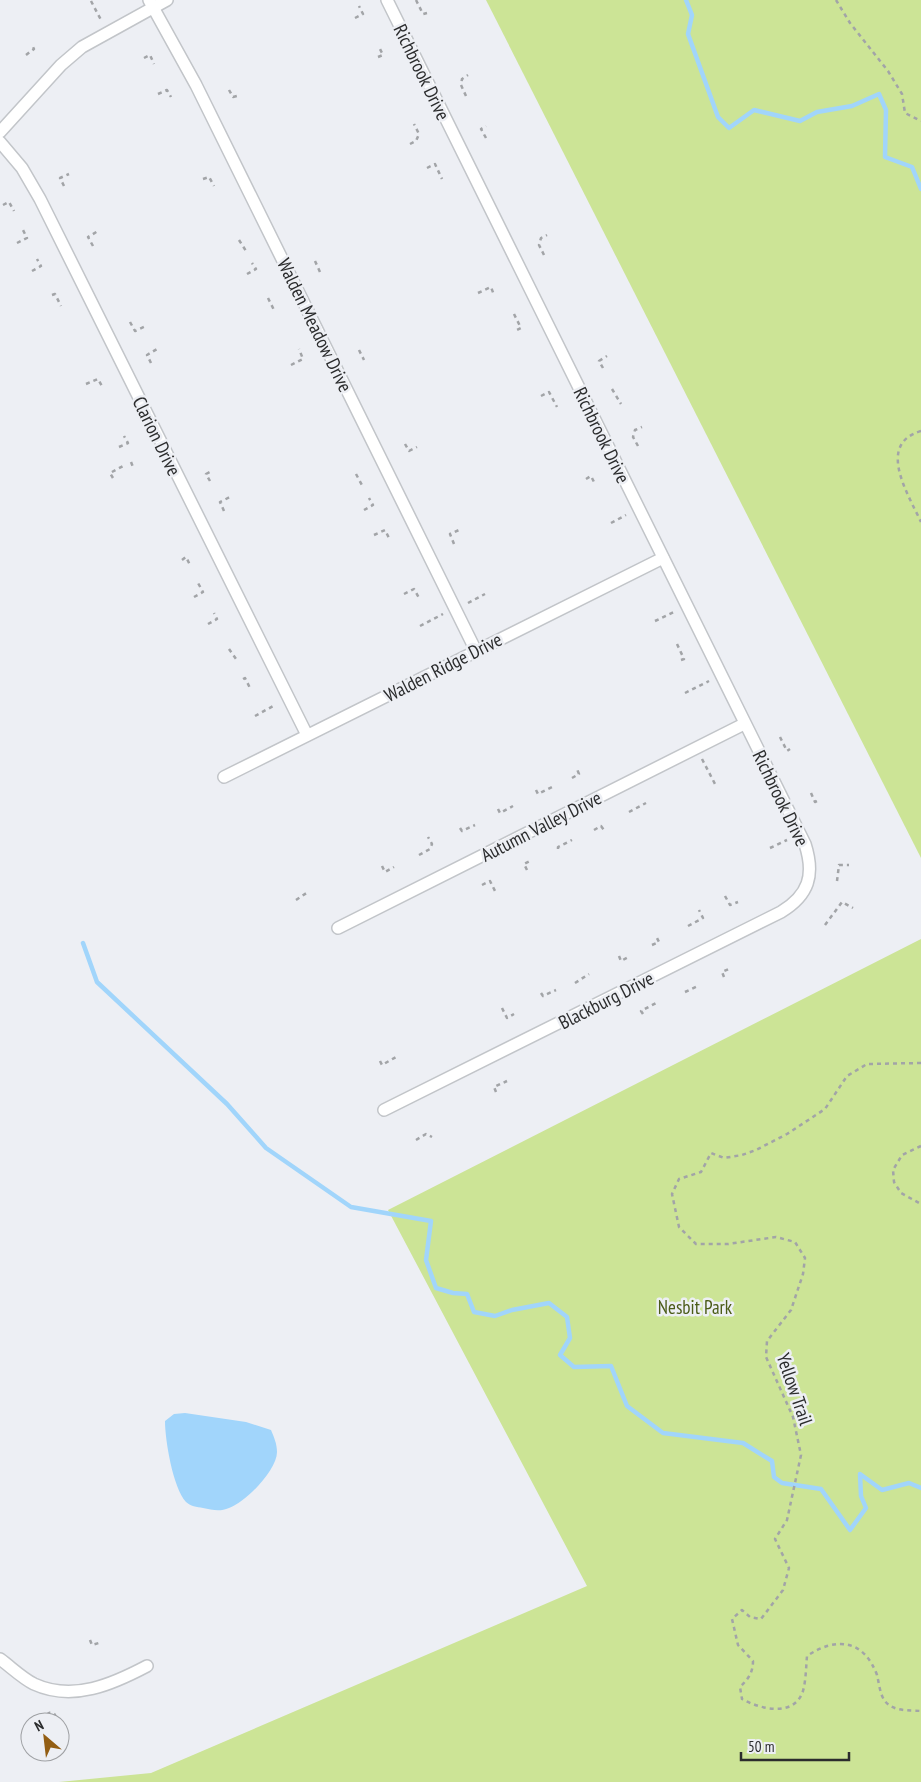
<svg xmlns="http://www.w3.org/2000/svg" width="921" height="1782" font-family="'PT Sans Narrow',sans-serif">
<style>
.green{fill:#cce496}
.water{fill:#a1d5fb}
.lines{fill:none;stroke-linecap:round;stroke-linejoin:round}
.stream{stroke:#a1d5fb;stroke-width:4.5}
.street-casing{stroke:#c2c5c9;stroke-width:14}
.path{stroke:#a2a4a7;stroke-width:2.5;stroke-dasharray:4 4;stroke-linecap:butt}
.street{stroke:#fff;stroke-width:11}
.labels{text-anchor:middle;stroke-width:5;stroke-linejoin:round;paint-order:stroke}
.street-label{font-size:19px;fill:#2b2c2d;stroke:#edeff4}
.park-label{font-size:19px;fill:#4b5c18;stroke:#edeff4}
</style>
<rect width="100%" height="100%" fill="#edeff4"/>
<g class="green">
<polygon points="486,0 921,0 921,858"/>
<polygon points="921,939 921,1782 59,1782 151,1773 587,1586 388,1210"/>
</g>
<path class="water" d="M185 1413 246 1422 271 1430C274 1437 277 1444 277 1452 277 1470 246 1502 229 1508 220 1512 212 1510 203 1508 197 1507 190 1506 186 1502 173 1488 165 1440 165 1421L174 1414Z"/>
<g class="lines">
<g class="stream">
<polyline points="686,0 692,15 688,34 718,117 729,128 754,110 800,121 817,112 852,106 879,94 886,110 885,157 912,167 921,189"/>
<polyline points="83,943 97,982 227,1104 266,1148 351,1207 431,1221 426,1260 436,1288 453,1293 467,1294 474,1312 495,1316 512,1310 549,1303 567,1317 570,1338 560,1355 574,1367 611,1366 627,1406 663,1433 743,1443 772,1461 774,1477 782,1483 821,1489 850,1530 866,1508 861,1496 860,1474 882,1490 909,1483 921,1488"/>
</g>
<g class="street-casing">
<g id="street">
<polyline points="149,0 196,85 476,651"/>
<polyline points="0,132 61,65 82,47 167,0"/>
<polyline points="0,142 22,168 40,199 307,735"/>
<polyline points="224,777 663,558"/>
<polyline points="338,928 744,724"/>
<path d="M384 1110 781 912C809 895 815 875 805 844L387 0"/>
<path d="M0 1659C11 1667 22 1678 34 1684 73 1702 113 1684 147 1666"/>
</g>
</g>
<g class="path">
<polyline points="416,0 423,14 427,13"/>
<polyline points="836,0 850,23 888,71 902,94 905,113 921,121"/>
<polyline points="91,1 101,20"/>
<polyline points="355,18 363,14 359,6"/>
<polyline points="26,55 34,49 33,47"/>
<polyline points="378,57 383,55 379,47"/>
<polyline points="144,58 150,55 154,64"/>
<polyline points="229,90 233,97 237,96"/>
<polyline points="158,94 167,90 171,97"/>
<polyline points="466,96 461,85 462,79 468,75"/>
<polyline points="486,138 481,129 486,126"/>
<polyline points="410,144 416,141 419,134 414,124"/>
<polyline points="427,168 435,164 442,179"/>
<polyline points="203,179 209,177 214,186"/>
<polyline points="64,186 60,178 69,174"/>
<polyline points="3,205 9,202 14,211"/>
<polyline points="239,240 246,251"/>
<polyline points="17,243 27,238 23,230"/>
<polyline points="93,246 88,237 98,231"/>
<polyline points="544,255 539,245 541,238 547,235"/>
<polyline points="315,261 320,272"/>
<polyline points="32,271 41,266 37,259"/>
<polyline points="247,274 256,269 252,263"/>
<polyline points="478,293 491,287 494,295"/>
<polyline points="52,295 55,294 61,306"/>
<polyline points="268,298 274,310"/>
<polyline points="514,314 521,328 517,330"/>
<polyline points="130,322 135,331 146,326"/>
<polyline points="359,350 364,360"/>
<polyline points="151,363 147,355 157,349"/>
<polyline points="291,365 303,359 299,349"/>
<polyline points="603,368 599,361 607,356"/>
<polyline points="86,384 98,379 103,388"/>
<polyline points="612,389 621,404"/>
<polyline points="541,396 549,392 557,407"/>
<path d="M921 431C876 444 908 494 921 522"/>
<polyline points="405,444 409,451 417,447"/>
<polyline points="638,446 633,437 635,430 642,427"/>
<polyline points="119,447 128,443 124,436"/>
<polyline points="131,462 133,467 131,468"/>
<polyline points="356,474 363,487"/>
<polyline points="113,478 110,473 125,465"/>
<polyline points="586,479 591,476 595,484"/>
<polyline points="210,481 206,474 210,472"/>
<polyline points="364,510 373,505 369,498"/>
<polyline points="224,511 220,502 230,497"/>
<polyline points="611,523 626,515"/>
<polyline points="374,535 385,530 390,540"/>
<polyline points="454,544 450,534 459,530"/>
<polyline points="182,560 186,557 190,565"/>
<polyline points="404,594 414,589 419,598"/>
<polyline points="194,597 203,592 198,583"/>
<polyline points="468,603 485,594"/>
<polyline points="655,621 674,612"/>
<polyline points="208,624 217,619 214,613"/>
<polyline points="420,626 443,614"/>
<polyline points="677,644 684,659 681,660"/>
<polyline points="229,649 236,659"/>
<polyline points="243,679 245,678 250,688"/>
<polyline points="685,693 709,681"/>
<polyline points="255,716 275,705"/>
<polyline points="780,737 787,751 790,749"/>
<polyline points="702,759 715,784"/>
<polyline points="572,778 579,774 577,769"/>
<polyline points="536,790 538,794 552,787"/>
<polyline points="811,793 815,802 820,800"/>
<polyline points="498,809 500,813 513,806"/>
<polyline points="629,812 646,803"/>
<polyline points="460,828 462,831 475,825"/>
<polyline points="594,830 601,826 604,830"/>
<polyline points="770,848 787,840"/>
<polyline points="558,849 558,847 572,840"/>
<polyline points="419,855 430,849 432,844 428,837"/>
<polyline points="382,866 385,872 394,867"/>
<polyline points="527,870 524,864 532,860"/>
<polyline points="837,881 839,865 849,865"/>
<polyline points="482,885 490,881 495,891"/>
<polyline points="725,896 730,905 738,902"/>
<polyline points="296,900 308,892"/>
<polyline points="825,925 842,902 853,908"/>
<polyline points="688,926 703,918 699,910"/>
<polyline points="652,945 659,942 657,938"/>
<polyline points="619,956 621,961 630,956"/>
<polyline points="724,977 722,972 731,968"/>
<polyline points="575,983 589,974"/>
<polyline points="685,992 698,986"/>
<polyline points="541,993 543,996 556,990"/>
<polyline points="502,1008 507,1018 514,1014"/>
<polyline points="643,1014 641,1011 656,1003"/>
<polyline points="380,1061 382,1065 396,1057"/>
<path d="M921 1063 867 1064 847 1076 825 1109 787 1134 756 1150 742 1155 724 1158 711 1153 701 1172 679 1179 672 1194 679 1227 696 1244H728L776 1237 795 1242 805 1258 803 1274 791 1310 767 1341 766 1357 793 1417 801 1455 787 1520 775 1539 789 1568 783 1590 761 1619 750 1617 742 1610 732 1619 738 1645 753 1661C753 1673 748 1679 740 1687L742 1699C760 1709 794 1718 803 1691 806 1680 806 1667 807 1656 837 1636 864 1640 877 1675 879 1683 880 1695 885 1701 893 1712 910 1710 921 1711"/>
<polyline points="496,1092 494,1087 507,1081"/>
<polyline points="416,1140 426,1134 432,1137"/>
<polyline points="921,1146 902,1155 893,1170 894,1182 901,1193 921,1204"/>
<polyline points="90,1640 92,1645 102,1642"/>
<circle cx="51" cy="1717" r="4.5"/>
</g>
<use href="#street" class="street"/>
</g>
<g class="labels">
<g class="street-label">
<text transform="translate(422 72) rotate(64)" y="7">Richbrook Drive</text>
<text transform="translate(315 325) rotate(64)" y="7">Walden Meadow Drive</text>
<text transform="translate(602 435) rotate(64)" y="7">Richbrook Drive</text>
<text transform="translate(157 436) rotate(64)" y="7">Clarion Drive</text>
<text transform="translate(443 667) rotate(-27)" y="7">Walden Ridge Drive</text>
<text transform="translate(781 798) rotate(64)" y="7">Richbrook Drive</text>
<text transform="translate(541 826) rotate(-27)" y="7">Autumn Valley Drive</text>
<text transform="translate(606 1000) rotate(-27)" y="7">Blackburg Drive</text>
<text transform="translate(795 1389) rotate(71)" y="7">Yellow Trail</text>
</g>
<g class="park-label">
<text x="695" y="1314">Nesbit Park</text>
</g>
</g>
<g transform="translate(45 1737) rotate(332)"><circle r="24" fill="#edeff4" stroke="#9fa1a4"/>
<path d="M0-4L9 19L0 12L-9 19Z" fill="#935e13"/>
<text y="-8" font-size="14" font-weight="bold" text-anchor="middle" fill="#2b2c2d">N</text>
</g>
<path d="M741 1752v8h108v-8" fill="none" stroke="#2b2c2d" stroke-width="2.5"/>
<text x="748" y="1752" font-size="15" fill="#2b2c2d" stroke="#edeff4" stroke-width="4" paint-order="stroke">50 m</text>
</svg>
